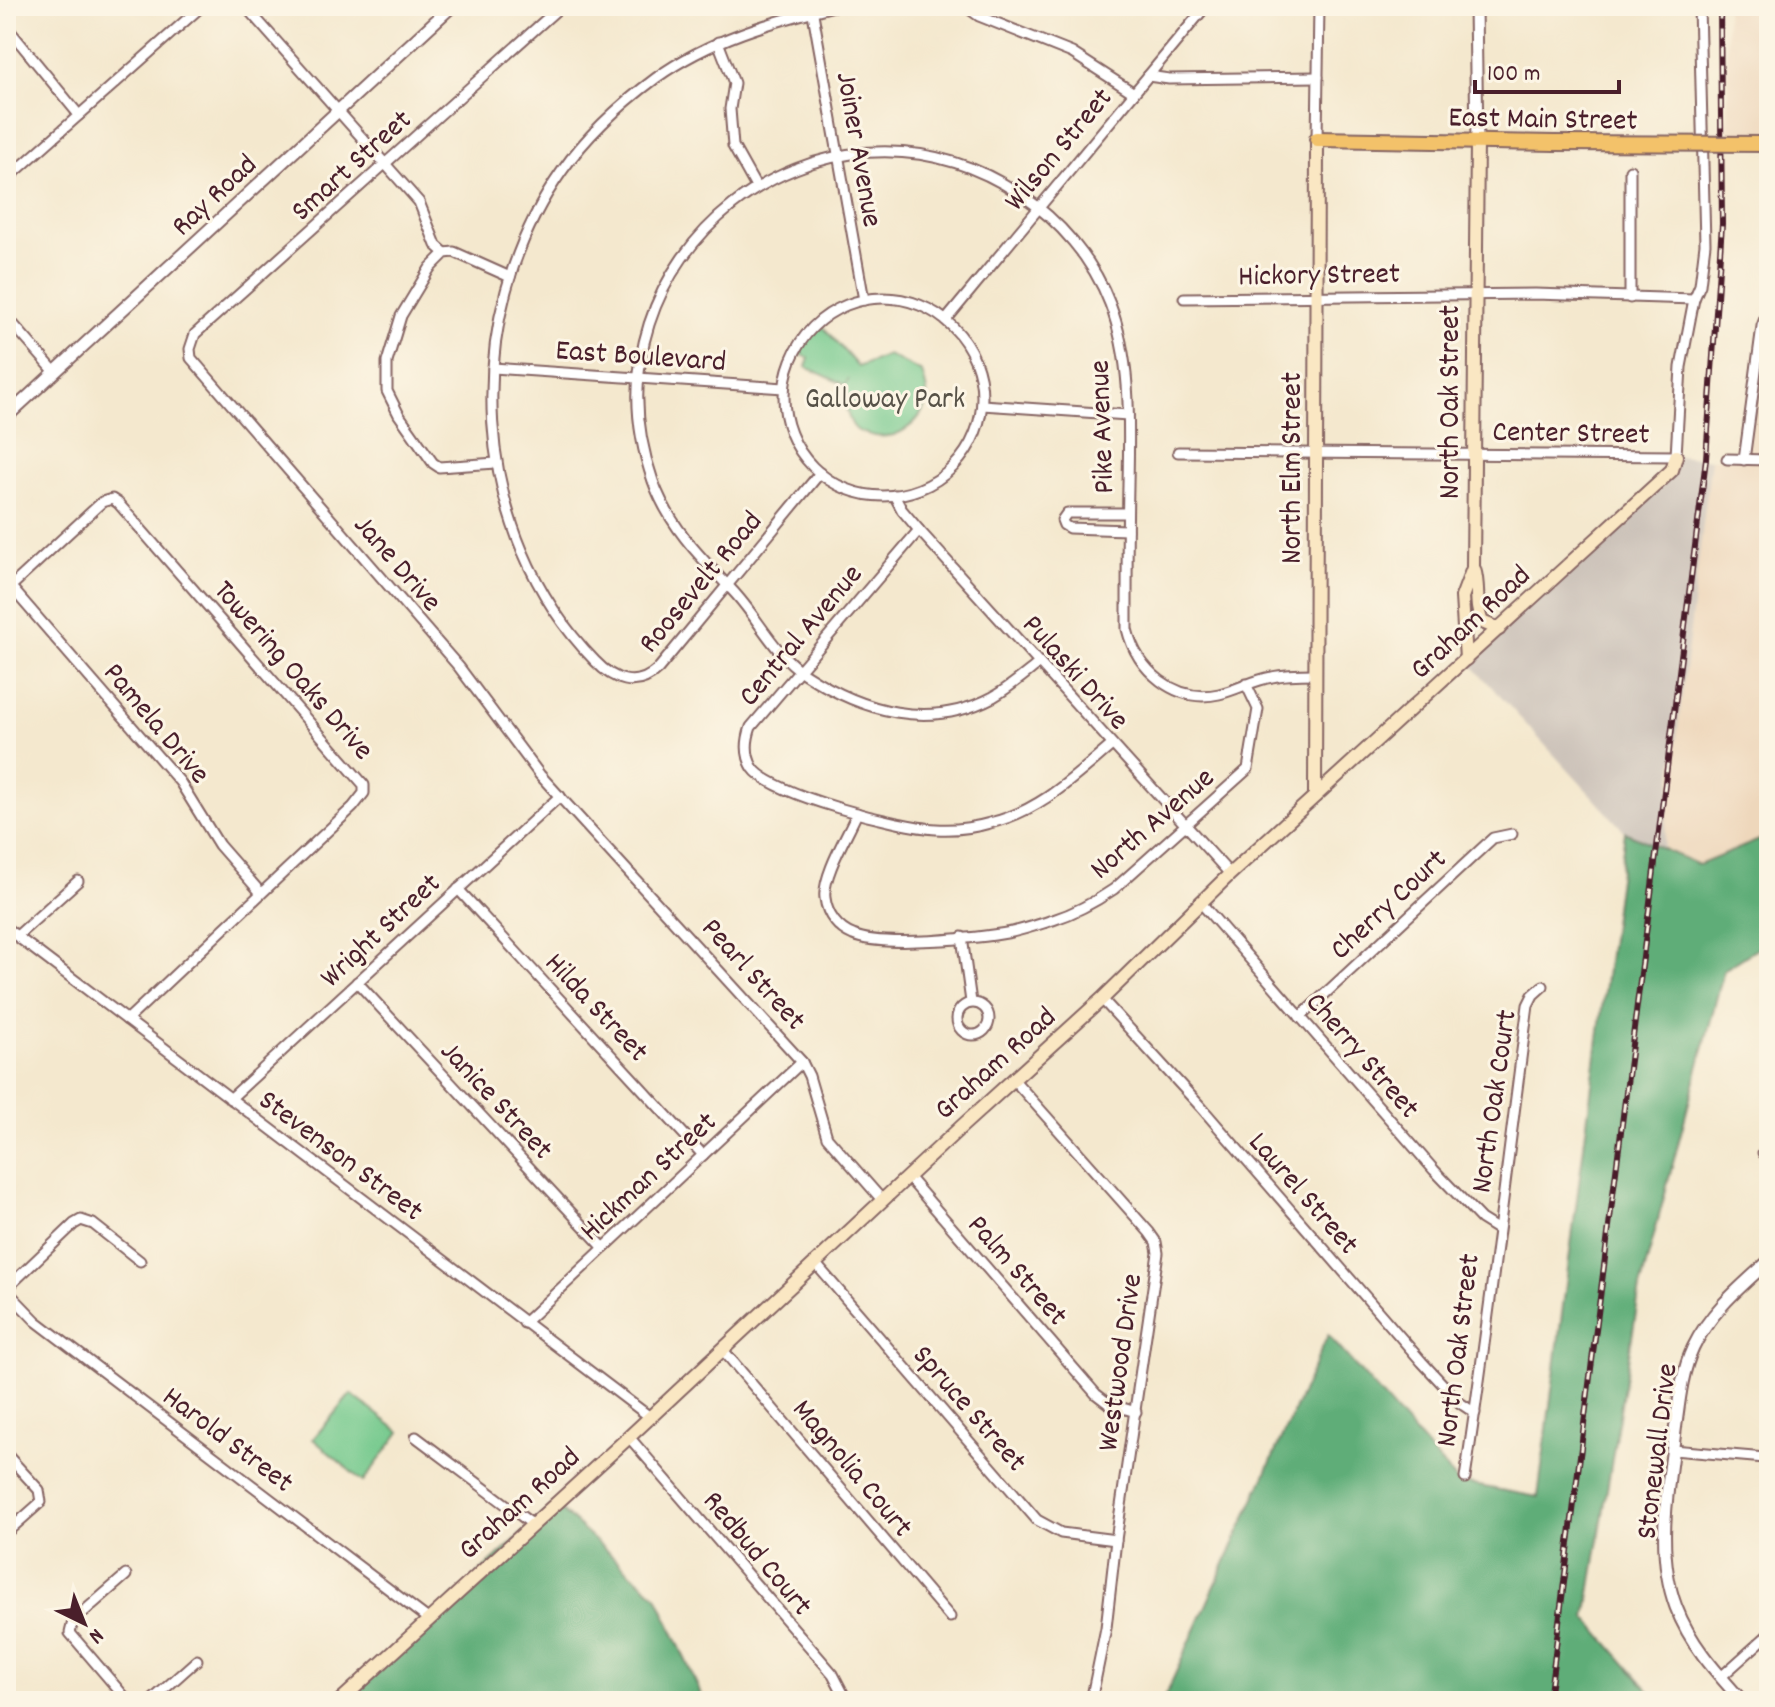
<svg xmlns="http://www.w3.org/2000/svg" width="1775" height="1707" font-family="Dekko,sans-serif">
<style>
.built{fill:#eed7bb}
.industrial{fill:#ccc2b9}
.green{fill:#74c98d;stroke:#5f745c;stroke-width:2}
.forest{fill:#5fad78;stroke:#546652;stroke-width:2}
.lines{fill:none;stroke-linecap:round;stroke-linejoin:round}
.minor-casing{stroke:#866564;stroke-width:13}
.tertiary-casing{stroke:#866564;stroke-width:15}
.secondary-casing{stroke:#866564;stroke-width:16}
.primary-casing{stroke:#866564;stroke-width:18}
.minor{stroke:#fff;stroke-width:9}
.tertiary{stroke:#fff;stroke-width:11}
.secondary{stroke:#fae7c3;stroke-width:12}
.primary{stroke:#f3c26a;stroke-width:14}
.rail-casing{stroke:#4a1f2b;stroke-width:6}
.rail{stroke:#fcf5e5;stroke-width:3;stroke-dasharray:9;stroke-linecap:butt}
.primary-bridge-casing{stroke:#866564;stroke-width:18;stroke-linecap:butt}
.primary-bridge{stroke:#f3c26a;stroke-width:14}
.labels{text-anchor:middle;stroke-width:6;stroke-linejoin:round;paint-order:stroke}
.street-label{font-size:30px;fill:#4a1f2b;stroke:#fcf5e5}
.park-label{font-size:30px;fill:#575248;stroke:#fcf5e5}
</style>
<rect width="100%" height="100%" fill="#fcf5e5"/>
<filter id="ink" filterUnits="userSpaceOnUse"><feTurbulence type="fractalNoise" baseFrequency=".0125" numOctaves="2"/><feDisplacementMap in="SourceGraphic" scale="16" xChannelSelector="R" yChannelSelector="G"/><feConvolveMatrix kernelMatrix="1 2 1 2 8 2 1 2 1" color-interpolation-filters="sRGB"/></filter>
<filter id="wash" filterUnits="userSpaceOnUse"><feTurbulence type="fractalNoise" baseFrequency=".006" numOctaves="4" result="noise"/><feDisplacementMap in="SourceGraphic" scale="32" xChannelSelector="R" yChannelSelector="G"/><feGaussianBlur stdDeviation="1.8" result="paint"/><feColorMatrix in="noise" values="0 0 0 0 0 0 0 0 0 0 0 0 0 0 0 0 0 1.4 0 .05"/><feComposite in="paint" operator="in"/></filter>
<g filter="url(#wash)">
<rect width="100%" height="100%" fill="#f4e8ce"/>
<g class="built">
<polygon points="1726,6 1769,6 1769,144 1729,144"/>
<polygon points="1769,308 1769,836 1699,865 1663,850 1711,459 1744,459"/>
</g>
<polygon class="industrial" points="1676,456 1711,459 1663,850 1625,832 1466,659 1671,470"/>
<g class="green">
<path d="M819 322 858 367 888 355 922 372C924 380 928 390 927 397 923 423 896 442 871 435 865 433 858 433 854 427 846 418 847 403 840 392L849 379 845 385 806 367 809 358 796 352Z"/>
<polygon points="351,1394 400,1432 363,1482 313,1439"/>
</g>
<g class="forest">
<polygon points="1625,832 1699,865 1769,836 1769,941 1724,970 1640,1288 1586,1618 1658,1701 1163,1701 1328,1335 1458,1482 1538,1497"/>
<polygon points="554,1504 657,1596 704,1701 341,1701"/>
</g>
</g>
<g filter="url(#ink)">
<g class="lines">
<g class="minor-casing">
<g id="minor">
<polyline points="245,6 419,202 436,245 445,253"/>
<polyline points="561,6 195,334 190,349 191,358 459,667 540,775 802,1062 809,1076 827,1137 883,1201"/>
<polyline points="965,6 979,16 1072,53 1134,93"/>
<polyline points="812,8 864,300"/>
<polyline points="6,26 79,115"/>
<polyline points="718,42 734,83 730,109 733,146 756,187"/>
<polyline points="1148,76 1169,79 1318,77"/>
<polyline points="1317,139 1319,6"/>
<polyline points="1630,170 1630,298"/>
<polyline points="6,180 202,6"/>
<polyline points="1184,298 1535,294 1694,299"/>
<circle cx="883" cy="397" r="99"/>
<polyline points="6,316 55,372"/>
<polyline points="946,320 1206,6"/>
<polyline points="493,368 784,388"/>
<polyline points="982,405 1128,415"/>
<polyline points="1178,452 1676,456 1681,367 1694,299 1700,285 1705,244 1699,6"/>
<polyline points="1727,459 1769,460"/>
<polyline points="1744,460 1762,326 1769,308"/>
<polyline points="496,463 439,467 433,463 399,415 387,391 387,362 401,316 430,268 445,253 454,252 510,277"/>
<path d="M820 473 658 669C636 690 613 680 595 661 469 532 459 317 562 171 587 135 621 104 656 78 710 39 771 22 834 6"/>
<polyline points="894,495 902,510 919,530 1230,874"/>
<polyline points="1127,513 1067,513 1062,520 1064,525 1069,528 1127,530"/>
<path d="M919 530 751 727C746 741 745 755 753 768 770 794 902 828 936 829 954 830 973 828 990 823 1040 811 1074 777 1112 745"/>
<polyline points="11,587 180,782 219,845 261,893"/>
<polyline points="6,591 102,502 112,499 118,503 364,785 364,793 353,807 127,1020"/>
<path d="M1038 664C1024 675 1009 688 993 697 929 731 862 711 805 674 773 653 758 617 732 590 700 557 669 526 653 481 574 259 822 63 1020 194 1059 220 1093 259 1110 304 1132 362 1129 424 1128 485 1127 533 1127 581 1127 629 1137 670 1175 704 1219 694 1237 690 1253 680 1272 677 1286 674 1301 674 1315 674"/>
<path d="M857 813C848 834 822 876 825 898 827 915 838 929 853 935 881 948 980 938 1012 932 1026 929 1040 924 1053 920 1075 913 1095 902 1114 889L1248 769 1258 709 1246 684"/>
<polyline points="458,889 703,1155"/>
<polyline points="1201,903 1434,1170 1481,1219 1497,1229"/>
<polyline points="6,928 650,1417"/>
<polyline points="17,936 78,881"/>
<polyline points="962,937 971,1002"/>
<polyline points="357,982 604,1248"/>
<polyline points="1102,999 1201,1107 1422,1362 1460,1403 1475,1413"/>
<circle cx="973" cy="1019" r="16"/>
<polyline points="1300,1017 1493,838 1512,834"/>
<polyline points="1014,1080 1149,1232 1156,1242 1158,1253 1116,1540 1106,1628 1091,1701"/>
<polyline points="230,1099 560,796"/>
<polyline points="1763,1153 1769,1153"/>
<polyline points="908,1177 1096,1394 1109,1404 1136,1412"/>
<polyline points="815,1263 1037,1520 1061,1533 1116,1540"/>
<polyline points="6,1289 74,1224 81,1220 93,1224 140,1261"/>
<polyline points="6,1290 36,1321 428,1619"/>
<polyline points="524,1323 802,1062"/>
<polyline points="722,1349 950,1617"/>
<polyline points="416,1437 532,1524"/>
<polyline points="629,1437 833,1674 847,1701"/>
<polyline points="1673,1450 1765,1458 1769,1456"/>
<polyline points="6,1454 39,1490 41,1502 6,1533"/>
<path d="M1465 1478C1489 1321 1507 1163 1528 1005L1533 995 1543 986"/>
<polyline points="126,1575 73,1621 70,1633 128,1701"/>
<polyline points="1721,1677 1769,1634"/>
<polyline points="151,1701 197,1660"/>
</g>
</g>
<g class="tertiary-casing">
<g id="tertiary">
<polyline points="1475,6 1477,142"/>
<polyline points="6,417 452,6"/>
<path d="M1742 1701C1716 1672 1690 1644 1676 1607 1655 1551 1668 1488 1675 1431 1679 1403 1681 1374 1693 1348 1710 1312 1740 1287 1769 1261"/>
</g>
</g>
<g class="secondary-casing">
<g id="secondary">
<path d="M1474 569C1480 587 1474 604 1482 622L1499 629"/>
<polyline points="1466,659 1462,597 1473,568 1477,142"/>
<polyline points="1315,796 1317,139"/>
<polyline points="340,1701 629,1437 961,1127 1102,999 1230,874 1672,470 1676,456"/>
</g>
</g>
<g class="primary-casing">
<polyline id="primary" points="1317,139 1554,143"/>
</g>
<use href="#minor" class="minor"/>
<use href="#tertiary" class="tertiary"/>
<use href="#secondary" class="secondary"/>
<use href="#primary" class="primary"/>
<g class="rail-casing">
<polyline id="rail" points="1549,1701 1706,459 1722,224 1720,6"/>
</g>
<use href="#rail" class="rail"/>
<g class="primary-bridge-casing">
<polyline id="primary-bridge" points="1554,143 1769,144"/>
</g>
<use href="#primary-bridge" class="primary-bridge"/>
</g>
</g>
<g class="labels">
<g class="street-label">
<text transform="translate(1543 117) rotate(1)" y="10">East Main Street</text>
<text transform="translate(1057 148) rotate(-50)" y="10">Wilson Street</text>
<text transform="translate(861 149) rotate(80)" y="10">Joiner Avenue</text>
<text transform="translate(350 164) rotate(-42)" y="10">Smart Street</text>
<text transform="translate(213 194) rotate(-43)" y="10">Ray Road</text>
<text transform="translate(1319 273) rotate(-1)" y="10">Hickory Street</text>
<text transform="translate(641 354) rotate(4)" y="10">East Boulevard</text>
<text transform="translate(1448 402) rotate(-90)" y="10">North Oak Street</text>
<text transform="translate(1100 427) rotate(-92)" y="10">Pike Avenue</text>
<text transform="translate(1571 431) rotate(1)" y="10">Center Street</text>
<text transform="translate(1290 468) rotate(-90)" y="10">North Elm Street</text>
<text transform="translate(399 562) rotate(49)" y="10">Jane Drive</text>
<text transform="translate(699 581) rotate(-50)" y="10">Roosevelt Road</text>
<text transform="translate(1469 621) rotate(-43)" y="10">Graham Road</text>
<text transform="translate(799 634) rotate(-50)" y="10">Central Avenue</text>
<text transform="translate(295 669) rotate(49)" y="10">Towering Oaks Drive</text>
<text transform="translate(1077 671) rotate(48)" y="10">Pulaski Drive</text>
<text transform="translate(158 722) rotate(50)" y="10">Pamela Drive</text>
<text transform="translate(1151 822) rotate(-41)" y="10">North Avenue</text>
<text transform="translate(1387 903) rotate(-43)" y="10">Cherry Court</text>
<text transform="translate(379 929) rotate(-43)" y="10">Wright Street</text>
<text transform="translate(755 973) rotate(48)" y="10">Pearl Street</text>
<text transform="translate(598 1006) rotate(47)" y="10">Hilda Street</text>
<text transform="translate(1364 1054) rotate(49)" y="10">Cherry Street</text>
<text transform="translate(994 1062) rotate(-42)" y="10">Graham Road</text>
<text transform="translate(498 1099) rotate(47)" y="10">Janice Street</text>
<text transform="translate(1492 1101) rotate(-82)" y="10">North Oak Court</text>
<text transform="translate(342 1154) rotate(37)" y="10">Stevenson Street</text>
<text transform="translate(647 1175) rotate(-43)" y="10">Hickman Street</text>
<text transform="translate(1305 1192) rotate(49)" y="10">Laurel Street</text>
<text transform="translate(1019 1269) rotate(49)" y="10">Palm Street</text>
<text transform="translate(1456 1350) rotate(-83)" y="10">North Oak Street</text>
<text transform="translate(1118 1362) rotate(-82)" y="10">Westwood Drive</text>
<text transform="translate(971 1407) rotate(49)" y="10">Spruce Street</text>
<text transform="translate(229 1438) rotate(37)" y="10">Harold Street</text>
<text transform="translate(1655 1451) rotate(-83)" y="10">Stonewall Drive</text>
<text transform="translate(854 1467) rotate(50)" y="10">Magnolia Court</text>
<text transform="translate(518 1502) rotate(-42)" y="10">Graham Road</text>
<text transform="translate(759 1552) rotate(50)" y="10">Redbud Court</text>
</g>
<g class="park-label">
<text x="885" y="407">Galloway Park</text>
</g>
</g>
<rect width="1775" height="1707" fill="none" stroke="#fcf5e5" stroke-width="32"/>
<g transform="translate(84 1623) rotate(137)" stroke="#fcf5e5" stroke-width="6" paint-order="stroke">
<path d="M0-6L14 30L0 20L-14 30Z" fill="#4a1f2b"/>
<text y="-12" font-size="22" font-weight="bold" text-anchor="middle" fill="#4a1f2b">N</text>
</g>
<path d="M1475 80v12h144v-12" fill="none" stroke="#4a1f2b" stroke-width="4"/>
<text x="1487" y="80" font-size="24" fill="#4a1f2b" stroke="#fcf5e5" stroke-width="6" paint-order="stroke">100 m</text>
</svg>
